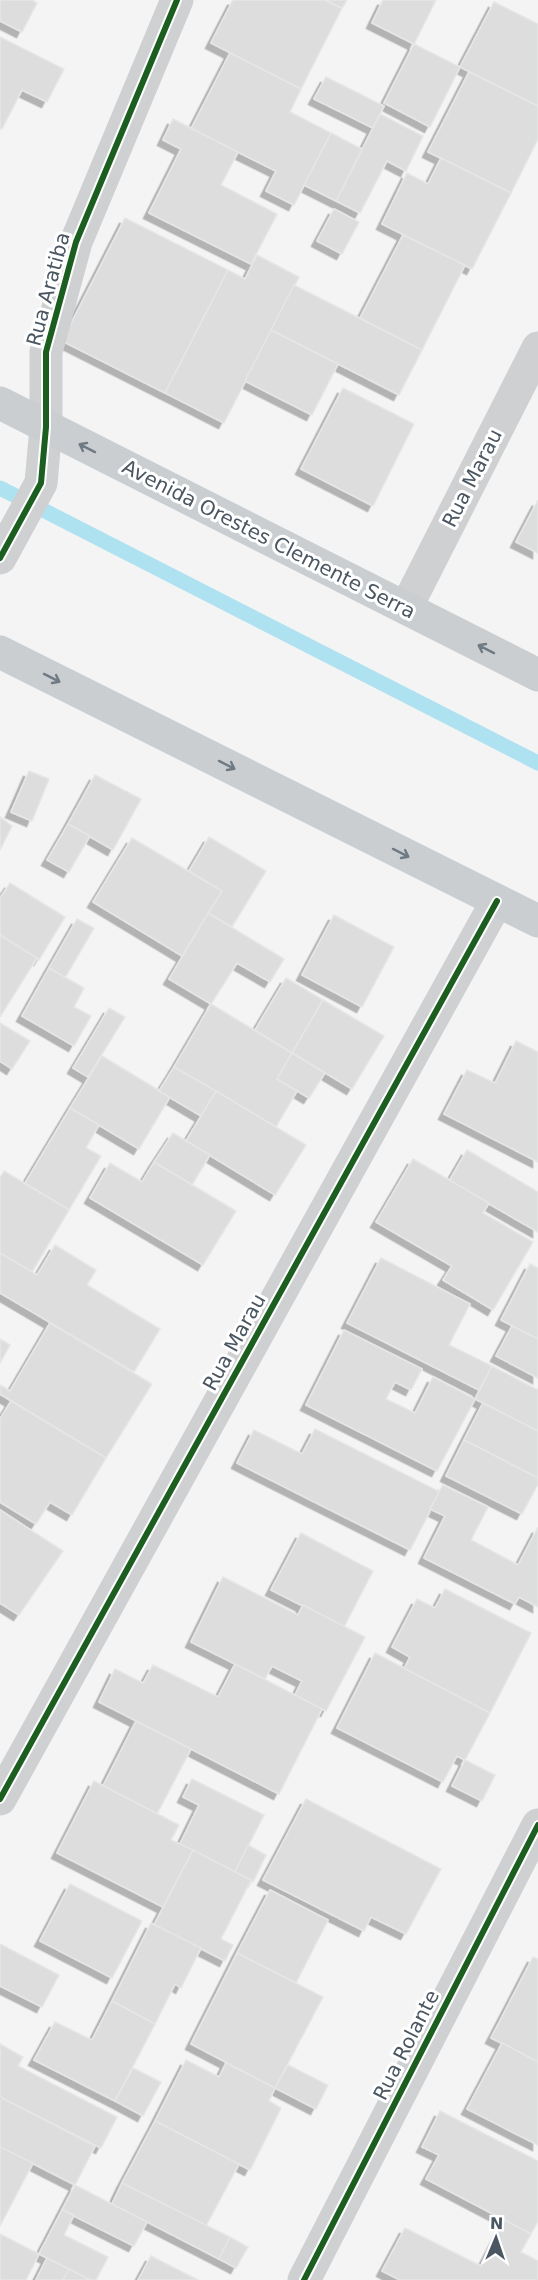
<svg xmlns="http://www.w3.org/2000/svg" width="538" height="2280" font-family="'DejaVu Sans',sans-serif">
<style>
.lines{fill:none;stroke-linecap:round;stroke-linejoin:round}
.stream{stroke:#aee2f0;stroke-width:15}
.building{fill:#ddddde;stroke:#e5e6e7;stroke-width:1.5;filter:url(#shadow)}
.minor{stroke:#ced0d2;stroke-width:33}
.major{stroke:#caced1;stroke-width:33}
.cycleway-casing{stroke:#fff;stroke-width:10}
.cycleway{stroke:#1b5e20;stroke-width:6}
.oneway{stroke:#707a83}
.labels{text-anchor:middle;stroke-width:6;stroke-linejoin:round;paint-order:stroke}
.street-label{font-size:20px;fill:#4a5661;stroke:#fff}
</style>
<defs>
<filter id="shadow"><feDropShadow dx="-5.5" dy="5.5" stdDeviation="0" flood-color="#0004"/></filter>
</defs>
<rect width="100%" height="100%" fill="#f4f4f4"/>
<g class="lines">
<polyline class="stream" points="0,488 538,763"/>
</g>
<g class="building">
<polygon points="0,0 32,0 37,3 22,32 0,21"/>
<polygon points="233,0 325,0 342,8 301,89 211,43"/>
<polygon points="325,0 347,0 342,8"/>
<polygon points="383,0 436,0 414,44 372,23"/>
<polygon points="494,2 538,24 538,106 460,67"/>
<polygon points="0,37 64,69 47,102 22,90 2,129 0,128"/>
<polygon points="414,44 460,67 430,127 384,103"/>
<polygon points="230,53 301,89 290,112 331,133 294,205 266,191 276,171 191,129"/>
<polygon points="469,72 538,106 538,139 511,193 428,152"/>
<polygon points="326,77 384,106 373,128 314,99"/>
<polygon points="380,114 423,136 406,171 387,161 360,213 336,201"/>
<polygon points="173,119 238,152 221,185 277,214 251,264 149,213 181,149 163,140"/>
<polygon points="331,133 362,149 336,201 304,185"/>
<polygon points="441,158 511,193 472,269 382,224 407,173 428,184"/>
<polygon points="334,209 359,222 342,254 317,241"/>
<polygon points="125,218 228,270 165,393 62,341"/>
<polygon points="403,235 465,265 422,350 360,318"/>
<polygon points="257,255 299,277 224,423 165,393 228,270 245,279"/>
<polygon points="294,285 422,350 399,395 271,330"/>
<polygon points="271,330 338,364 312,415 245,381"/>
<polygon points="343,388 414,424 373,506 301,469"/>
<polygon points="538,500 538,553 516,542"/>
<polygon points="29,771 49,779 32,821 11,812"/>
<polygon points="95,775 141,799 113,850 68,824"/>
<polygon points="0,817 12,826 0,850"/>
<polygon points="68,824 90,836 69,872 47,860"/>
<polygon points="209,837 266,871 232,927 208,913 222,891 189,871"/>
<polygon points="132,838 222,891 182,956 93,902"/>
<polygon points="10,883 65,917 39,960 0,935 0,898"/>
<polygon points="208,913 284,959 270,982 237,963 211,1004 169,979"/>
<polygon points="334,915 394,947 362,1007 302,975"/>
<polygon points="77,919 94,928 65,978 49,968"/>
<polygon points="0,935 37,958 0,1017"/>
<polygon points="49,968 84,988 74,1007 91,1016 74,1046 22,1016"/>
<polygon points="286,978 323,1000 292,1053 255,1030"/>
<polygon points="323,1000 384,1036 352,1089 292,1053"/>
<polygon points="211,1004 292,1053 277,1079 297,1091 276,1127 174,1067"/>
<polygon points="109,1008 125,1017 88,1077 73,1068"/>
<polygon points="0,1023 30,1041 12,1069 0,1061"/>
<polygon points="516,1041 538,1052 538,1162 444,1114 467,1070 495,1083"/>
<polygon points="292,1053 325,1073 309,1098 277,1079"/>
<polygon points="102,1056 170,1097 139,1149 70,1108"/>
<polygon points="174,1067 216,1091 201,1116 159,1091"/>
<polygon points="216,1091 306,1145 275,1195 186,1141"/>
<polygon points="70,1108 99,1125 86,1148 101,1156 69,1210 25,1183"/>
<polygon points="173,1133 210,1155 192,1185 154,1162"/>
<polygon points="467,1150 538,1192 538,1232 449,1181"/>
<polygon points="413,1159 489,1203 483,1213 533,1242 493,1310 443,1280 452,1266 376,1222"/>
<polygon points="154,1162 236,1211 203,1265 90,1198 110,1163 142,1182"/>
<polygon points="4,1171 69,1210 32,1272 0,1253 0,1178"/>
<polygon points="55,1245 96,1270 87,1285 160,1329 134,1372 0,1293 0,1253 37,1275"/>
<polygon points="381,1258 470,1304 449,1345 492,1366 479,1390 347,1323"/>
<polygon points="530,1264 538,1268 538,1339 501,1320"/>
<polygon points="50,1323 152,1384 106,1458 0,1394 0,1385 10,1391"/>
<polygon points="512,1326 538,1339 538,1378 496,1356"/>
<polygon points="344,1330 422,1369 411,1390 395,1382 386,1399 415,1413 433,1377 475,1399 437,1471 306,1405"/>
<polygon points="0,1339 10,1345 0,1363"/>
<polygon points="492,1366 538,1390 538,1431 475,1399"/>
<polygon points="11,1401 106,1458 72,1515 50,1502 36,1524 0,1502 0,1419"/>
<polygon points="483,1403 538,1431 538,1478 464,1440"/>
<polygon points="315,1429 440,1492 410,1550 237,1463 254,1430 302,1454"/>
<polygon points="464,1440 538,1478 538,1484 522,1514 446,1476"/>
<polygon points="443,1485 488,1507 471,1540 518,1565 538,1527 538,1607 519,1597 515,1604 424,1558 445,1516 430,1509"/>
<polygon points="0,1510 63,1551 19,1615 0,1603"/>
<polygon points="301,1533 373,1571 344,1627 271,1590"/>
<polygon points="223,1577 298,1615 303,1605 365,1637 326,1711 295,1695 302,1681 272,1666 265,1679 191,1642"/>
<polygon points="445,1589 531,1633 490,1713 404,1669 410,1657 392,1647 417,1599 435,1608"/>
<polygon points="375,1653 490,1713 465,1760 457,1756 443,1782 337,1728"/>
<polygon points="235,1664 322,1709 279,1794 99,1702 115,1669 143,1683 153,1665 218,1697"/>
<polygon points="136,1721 191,1749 157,1814 103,1786"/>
<polygon points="465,1760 495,1775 482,1801 452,1786"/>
<polygon points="192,1779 264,1815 235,1872 180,1844 199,1805 183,1797"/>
<polygon points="94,1781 179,1825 171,1840 193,1850 163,1907 57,1853"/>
<polygon points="306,1799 441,1869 406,1934 371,1917 364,1931 263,1880"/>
<polygon points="248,1845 266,1855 253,1882 235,1872"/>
<polygon points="193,1850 251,1880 221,1939 233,1945 225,1961 154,1925"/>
<polygon points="70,1884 142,1921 112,1978 40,1941"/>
<polygon points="270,1890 328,1920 296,1983 237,1953"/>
<polygon points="151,1923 201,1948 181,1988 175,1984 155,2024 112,2001"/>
<polygon points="0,1944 59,1975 42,2007 0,1986"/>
<polygon points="237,1953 323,1997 275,2088 191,2044"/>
<polygon points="533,1957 538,1959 538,2062 491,2038"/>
<polygon points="112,2001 155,2024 115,2101 34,2060 55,2022 92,2040"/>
<polygon points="502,2043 538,2062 538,2145 467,2109"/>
<polygon points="0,2044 23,2057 18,2066 117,2117 101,2148 0,2097"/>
<polygon points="186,2060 219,2077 226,2063 275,2088 269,2101 281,2108 250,2170 155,2121"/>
<polygon points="288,2065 328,2085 316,2109 275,2088"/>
<polygon points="133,2068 161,2082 143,2116 115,2101"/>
<polygon points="2,2098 95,2146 75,2185 0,2147 0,2102"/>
<polygon points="440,2111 538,2161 538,2221 531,2234 426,2179 439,2155 422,2147"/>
<polygon points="155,2121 239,2164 206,2226 122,2183"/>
<polygon points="0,2147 33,2163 0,2226"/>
<polygon points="122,2183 230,2237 219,2259 112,2204"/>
<polygon points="75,2185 147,2222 134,2246 62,2210"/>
<polygon points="62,2210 74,2215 64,2235 108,2257 96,2280 90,2280 39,2254"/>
<polygon points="505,2220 531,2234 521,2252 538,2261 538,2280 400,2280 382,2271 405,2228 481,2266"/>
<polygon points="0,2234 39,2254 26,2280 0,2280"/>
<polygon points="230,2237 248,2247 236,2268 219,2259"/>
<polygon points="151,2256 198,2280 138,2280"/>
<polygon points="47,2258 69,2269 63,2280 36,2280"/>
<polygon points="69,2269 90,2280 63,2280"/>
</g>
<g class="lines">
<g class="minor">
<polyline points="0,558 41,483 46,427 46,352 76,242 177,0"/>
<polyline points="406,608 538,348"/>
<polyline points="0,1799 497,901"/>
<polyline points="304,2280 538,1825"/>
</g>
<g class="major">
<polyline points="0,403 538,675"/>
<polyline points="0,652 538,921"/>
</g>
<g class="cycleway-casing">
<g id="cycleway">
<polyline points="0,558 41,483 46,427 46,352 76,242 177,0"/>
<polyline points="0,1799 497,901"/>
<polyline points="304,2280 538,1825"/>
</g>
</g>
<use href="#cycleway" class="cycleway"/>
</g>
<defs><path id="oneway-shaft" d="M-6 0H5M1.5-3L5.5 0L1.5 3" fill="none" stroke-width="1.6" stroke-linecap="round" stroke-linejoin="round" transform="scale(1.5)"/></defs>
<g class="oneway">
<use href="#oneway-shaft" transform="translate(87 448) rotate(-153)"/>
<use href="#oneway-shaft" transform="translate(486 649) rotate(-153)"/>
<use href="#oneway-shaft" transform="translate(52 678) rotate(27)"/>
<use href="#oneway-shaft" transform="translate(227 765) rotate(27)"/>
<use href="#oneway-shaft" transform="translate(401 853) rotate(27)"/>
</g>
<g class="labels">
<g class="street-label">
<text transform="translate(48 289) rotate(-75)" y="7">Rua Aratiba</text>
<text transform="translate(472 478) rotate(-63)" y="7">Rua Marau</text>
<text transform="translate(269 539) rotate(27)" y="7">Avenida Orestes Clemente Serra</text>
<text transform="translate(234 1342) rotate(-61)" y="7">Rua Marau</text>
<text transform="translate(406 2045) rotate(-63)" y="7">Rua Rolante</text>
</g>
</g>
<g transform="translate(496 2238) rotate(2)" stroke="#ffffff" stroke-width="4.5" paint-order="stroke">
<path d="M0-4.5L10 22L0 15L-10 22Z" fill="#4a5661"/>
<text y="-9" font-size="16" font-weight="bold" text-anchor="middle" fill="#4a5661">N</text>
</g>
</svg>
